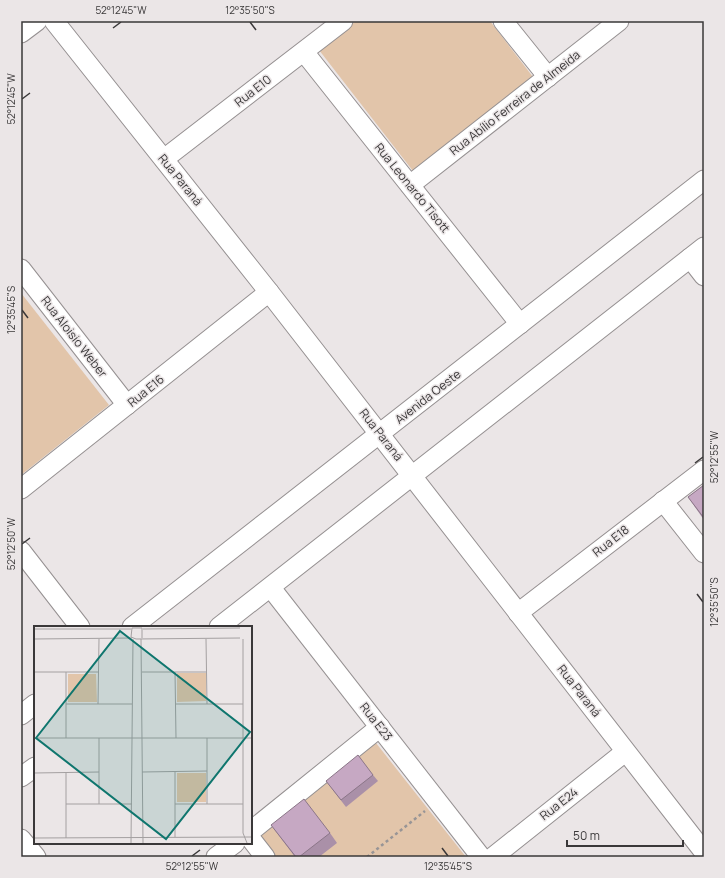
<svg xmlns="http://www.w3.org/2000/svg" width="725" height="878" font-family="Manrope,sans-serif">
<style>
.green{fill:#e2c5aa}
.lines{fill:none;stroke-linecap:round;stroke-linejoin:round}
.minor-casing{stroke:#959091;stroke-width:21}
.path{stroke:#989596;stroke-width:2.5;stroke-dasharray:3 3;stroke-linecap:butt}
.minor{stroke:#fff;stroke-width:19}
.wall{fill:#aa90a8}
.building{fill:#c6a8c3;stroke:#8b7688}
.ticks{fill:none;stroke:#3a3839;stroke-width:1.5}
.labels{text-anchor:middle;stroke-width:3;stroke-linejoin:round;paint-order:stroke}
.street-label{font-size:12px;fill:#3a3839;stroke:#ebe6e7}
.inset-road{fill:none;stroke:#a4a0a1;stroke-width:1}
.view{fill:#0f766e;fill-opacity:0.15;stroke:#0f766e;stroke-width:2}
.inset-edge{fill:none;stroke:#3a3839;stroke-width:2}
.neatline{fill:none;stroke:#3a3839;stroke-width:1.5}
.ticks-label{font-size:10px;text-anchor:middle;fill:#3a3839}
</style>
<rect width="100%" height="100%" fill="#ebe6e7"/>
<g class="green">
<polygon points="356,21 490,21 533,77 413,171 319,50"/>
<polygon points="21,293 109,405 21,475"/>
<polygon points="376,743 466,857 274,857 257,836"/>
</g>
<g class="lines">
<g class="minor-casing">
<g id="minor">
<polyline points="54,21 269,292 704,852"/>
<polyline points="503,21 548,77"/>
<polyline points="21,33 37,21"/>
<polyline points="304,52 520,324"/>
<polyline points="164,159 343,21"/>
<polyline points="410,185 619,21"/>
<polyline points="690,258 704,276"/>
<polyline points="21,269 127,405"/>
<polyline points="21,489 269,292"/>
<polyline points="663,501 704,553"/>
<polyline points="21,551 80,627"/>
<polyline points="271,588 481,857"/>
<polyline points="518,613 704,470"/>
<polyline points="132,627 704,180"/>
<polyline points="219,627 704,247"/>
<polyline points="21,715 35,704"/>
<polyline points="21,777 35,767"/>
<polyline points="251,831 380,727"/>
<polyline points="21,839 36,857"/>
<polyline points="251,839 265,857"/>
<polyline points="216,857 235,843"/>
<polyline points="493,857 625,752"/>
</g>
</g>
<polyline class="path" points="367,857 425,811"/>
<use href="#minor" class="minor"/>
</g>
<g class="wall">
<polygon points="704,485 704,520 688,497"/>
<polygon points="373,775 378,781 346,807 326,781"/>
<polygon points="271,825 330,833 337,843 319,857 295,857"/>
</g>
<g class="building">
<polygon points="704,485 704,518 688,497"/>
<polygon points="358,755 373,775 341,800 326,781"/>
<polygon points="304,799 330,833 299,857 296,857 271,825"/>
</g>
<path class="ticks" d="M250 22 256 30M113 28 121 22M22 99 30 93M22 310 28 318M695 463 703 457M22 544 30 538M697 594 703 602M442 848 448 856M192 856 200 850"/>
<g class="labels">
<g class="street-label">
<text transform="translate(253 91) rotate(-38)" y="4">Rua E10</text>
<text transform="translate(515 103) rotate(-38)" y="4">Rua Abílio Ferreira de Almeida</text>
<text transform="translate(180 180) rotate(51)" y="4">Rua Paraná</text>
<text transform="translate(412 188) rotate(51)" y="4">Rua Leonardo Tisott</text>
<text transform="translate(74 337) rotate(52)" y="4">Rua Aloisio Weber</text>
<text transform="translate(146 391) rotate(-39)" y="4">Rua E16</text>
<text transform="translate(428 397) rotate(-38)" y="4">Avenida Oeste</text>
<text transform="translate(381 435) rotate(52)" y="4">Rua Paraná</text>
<text transform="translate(611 541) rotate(-38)" y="4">Rua E18</text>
<text transform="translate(579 691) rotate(52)" y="4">Rua Paraná</text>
<text transform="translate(376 722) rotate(52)" y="4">Rua E23</text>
<text transform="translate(559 804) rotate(-38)" y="4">Rua E24</text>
</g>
</g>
<g transform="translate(34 626)">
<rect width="218" height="218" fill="#ebe6e7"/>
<path d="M143 47H172V75L143 76ZM34 48H62L63 76H34ZM143 147H172V176H143Z" fill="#e2c5aa"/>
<path class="inset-road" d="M0 3H97M109 3 206 2M108 12V2H98L97 11 102 13 206 12M0 13 98 12M107 13 109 217M172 13 173 78M209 13V207L213 217M0 46H64M32 46V112M108 46H173M141 46 142 112M32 78H98M64 78 65 13M141 78H209M0 112H218M141 145V211M108 146 173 145M0 147 65 146M32 178H98M65 178V112M141 178H209M173 178V112M0 212 218 211M32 212V146M97 217 99 13"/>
<path class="view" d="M86 5 216 106 132 213 2 112Z"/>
<rect width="218" height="218" class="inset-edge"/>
</g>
<rect width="725" height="878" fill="none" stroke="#ebe6e7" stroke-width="44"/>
<path d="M567 840v6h116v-6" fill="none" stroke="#3a3839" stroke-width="2"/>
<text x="573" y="840" font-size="12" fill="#3a3839" stroke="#ebe6e7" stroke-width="3" paint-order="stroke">50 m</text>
<rect x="22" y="22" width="681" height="834" class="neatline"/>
<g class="ticks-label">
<text x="121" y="14">52°12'45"W</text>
<text x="250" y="14">12°35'50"S</text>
<text transform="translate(11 99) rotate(-90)" y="4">52°12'45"W</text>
<text transform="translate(11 310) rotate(-90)" y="4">12°35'45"S</text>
<text transform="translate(714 457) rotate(-90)" y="4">52°12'55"W</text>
<text transform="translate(11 544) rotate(-90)" y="4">52°12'50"W</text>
<text transform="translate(714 602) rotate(-90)" y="4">12°35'50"S</text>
<text x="192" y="870">52°12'55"W</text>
<text x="448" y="870">12°35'45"S</text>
</g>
</svg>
